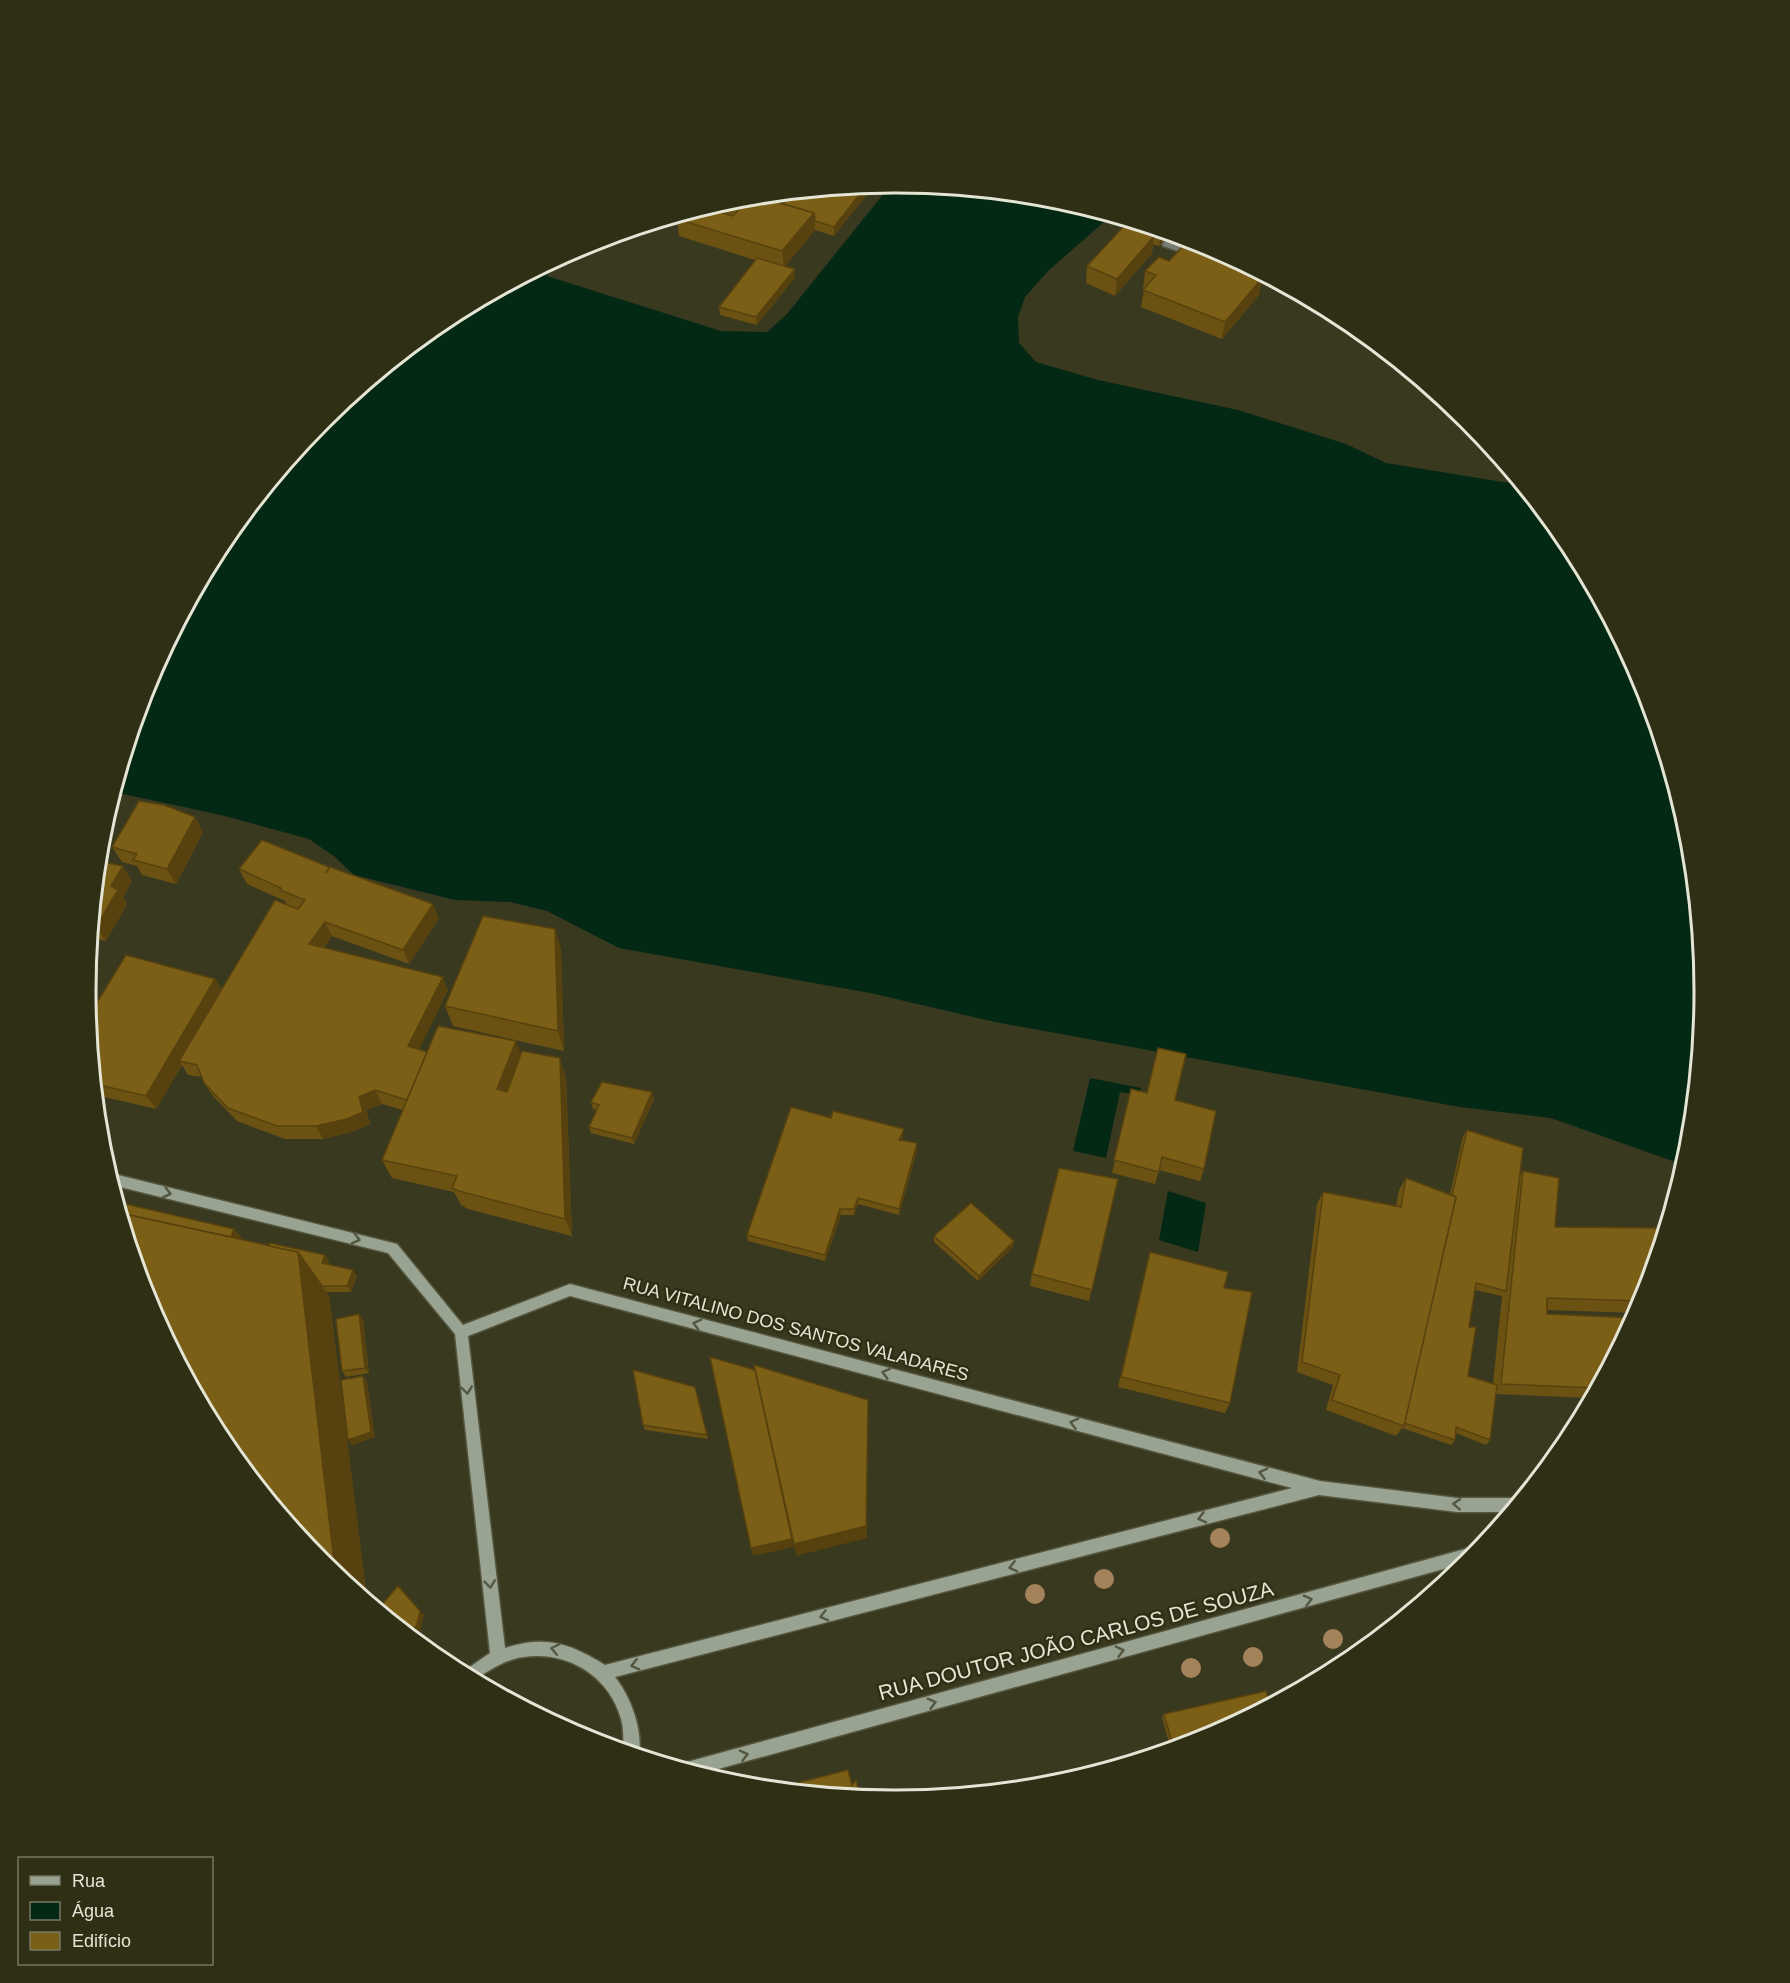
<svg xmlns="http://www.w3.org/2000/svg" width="1790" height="1983" font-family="Helvetica,sans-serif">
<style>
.water{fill:#032814}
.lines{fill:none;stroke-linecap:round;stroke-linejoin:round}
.lane-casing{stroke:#55553d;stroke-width:3}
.secondary-casing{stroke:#55553d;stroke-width:3}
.lane{fill:#767c71;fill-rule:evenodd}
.secondary{fill:#99a391;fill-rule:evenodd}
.tree{fill:#a5835a}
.wall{fill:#6b5213;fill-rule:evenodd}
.shaded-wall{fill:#57420f}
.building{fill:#7c5f16;stroke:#57420f;stroke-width:1.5}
.oneway{stroke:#545841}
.labels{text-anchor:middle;stroke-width:5;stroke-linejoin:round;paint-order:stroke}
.street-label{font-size:18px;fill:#e5e5d6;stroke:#2f2f16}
.near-street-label{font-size:21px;fill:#e5e5d6;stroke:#2f2f16}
.rim{fill:none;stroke:#e5e5d6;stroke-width:3}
</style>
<rect width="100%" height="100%" fill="#393920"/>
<g class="water">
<polygon points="893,182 1053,198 1112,215 1049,270 1025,297 1018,317 1019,343 1036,362 1098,380 1238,410 1346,444 1386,463 1521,485 1568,542 1643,682 1689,834 1704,991 1689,1150 1685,1163 1681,1164 1551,1118 1460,1107 1235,1066 995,1022 870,993 619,948 547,911 510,902 455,900 354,875 335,857 309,839 221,815 114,792 147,681 222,541 323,419 446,318 550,262 547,276 721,331 767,332 787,314"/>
<polygon points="1090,1078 1141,1088 1140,1095 1120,1092 1106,1158 1073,1151"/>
<polygon points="1168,1191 1206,1203 1198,1252 1159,1240"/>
</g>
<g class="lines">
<g class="lane-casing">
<g id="lane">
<polygon points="1166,241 1196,251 1197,253 1193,256 1163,246 1162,244"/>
<polygon points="1249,271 1267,277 1288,288 1282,288 1246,276 1246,272"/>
</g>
</g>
<g class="secondary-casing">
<g id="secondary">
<path d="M110 1173 397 1244 463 1325 570 1284 1320 1481 1457 1498H1516L1520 1500 1510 1512H1457L1319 1495 615 1677C631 1697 643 1730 639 1756L624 1751C623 1741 624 1729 621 1719 609 1676 568 1651 524 1657 506 1659 490 1670 474 1680L461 1673 490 1653 455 1334 388 1253 112 1185 108 1174ZM570 1296 1292 1488 605 1665C570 1643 545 1635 505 1648L468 1336Z"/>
<polygon points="1476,1546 1481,1548 1469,1562 700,1774 680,1768 682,1765 687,1762"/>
</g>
</g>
<use href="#lane" class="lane"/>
<use href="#secondary" class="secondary"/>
</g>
<g class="tree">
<circle cx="1220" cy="1538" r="10"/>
<circle cx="1104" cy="1579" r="10"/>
<circle cx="1035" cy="1594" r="10"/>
<circle cx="1333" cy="1639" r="10"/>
<circle cx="1253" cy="1657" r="10"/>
<circle cx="1191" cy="1668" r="10"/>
</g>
<g class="wall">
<polygon points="875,184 834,236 815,230 785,266 795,277 757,325 720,315 719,307 755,260 679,236 677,219 717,212 716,204 737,197 783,204 793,192"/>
<polygon points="1132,221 1171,233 1159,246 1153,244 1152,253 1115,296 1086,283 1087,266 1131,227"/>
<polygon points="1145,271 1259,295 1222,339 1141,307 1144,289 1143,289"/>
<polygon points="203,832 176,884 142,875 137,866 122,862 112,847"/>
<polygon points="98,861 132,881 123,897 127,904 106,941 91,938"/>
<polygon points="329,867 330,868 439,918 409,964 332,936 324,948 448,990 419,1049 427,1052 521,1054 566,1078 572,1236 468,1209 461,1205 454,1192 392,1178 382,1160 403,1110 382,1104 366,1110 370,1124 354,1131 323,1139 285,1139 237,1121 213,1096 204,1083 202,1077 188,1075 182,1065 156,1109 96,1095 88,1017 215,979 222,990 287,905 285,901 247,884 239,869"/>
<polygon points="555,929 561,950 564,1051 453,1026 445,1006"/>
<polygon points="1131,1089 1175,1100 1204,1169 1200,1181 1159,1170 1155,1184 1112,1173"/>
<polygon points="652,1092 654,1099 634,1144 591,1133 589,1127 597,1110 593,1109 591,1102"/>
<polygon points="831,1118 903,1135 902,1140 917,1150 899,1215 858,1204 854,1215 841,1215 825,1261 748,1241 747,1235"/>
<path d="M1467 1130 1520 1176 1523 1171 1555 1227 1643 1302 1637 1313 1547 1310V1314L1634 1318 1591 1398 1496 1394 1490 1440 1486 1445 1456 1433 1455 1440 1451 1445 1402 1428 1396 1436 1326 1410 1333 1385 1297 1372 1317 1204 1323 1192 1396 1206 1399 1190 1406 1178 1450 1194 1463 1136ZM1475 1290 1502 1296 1493 1384 1468 1376 1469 1327Z"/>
<polygon points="1118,1179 1089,1301 1030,1286 1032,1274"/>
<polygon points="234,1229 243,1240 269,1246 325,1255 329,1261 328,1264 357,1276 351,1292 326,1292 329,1296 367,1600 322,1564"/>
<polygon points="934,1236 1013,1247 978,1281 934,1242"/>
<polygon points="1150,1252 1224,1288 1230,1403 1225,1413 1118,1387"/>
<polygon points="359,1314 363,1320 369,1373 346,1377 342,1371"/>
<polygon points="695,1387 708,1439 645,1430 643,1425"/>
<polygon points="1164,1714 1204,1740 1171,1750 1162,1717"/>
</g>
<g class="shaded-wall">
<polygon points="875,184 834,236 834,227 867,185"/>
<polygon points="814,213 815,230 784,268 782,251"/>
<polygon points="1161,230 1171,233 1159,246"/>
<polygon points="1154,236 1152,253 1115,296 1117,279"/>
<polygon points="795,269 795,277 757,325 756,317"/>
<polygon points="1263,277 1259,295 1222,339 1225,322"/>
<polygon points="195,817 203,832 176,884 167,869"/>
<polygon points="123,866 132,881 123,897 127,904 106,941 96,927 111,886"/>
<polygon points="433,904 439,918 409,964 403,950"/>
<polygon points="325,922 332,936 316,958 309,944"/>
<polygon points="555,929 561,950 564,1051 558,1031"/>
<polygon points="443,977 448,990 414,1060 408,1046"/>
<polygon points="215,979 223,993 179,1061 182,1065 156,1109 146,1096"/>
<polygon points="516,1041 523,1060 505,1108 497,1089"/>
<polygon points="560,1058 566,1078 572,1236 565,1219"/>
<polygon points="375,1090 382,1104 366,1110 370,1124 354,1131 323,1139 316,1126 359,1097"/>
<polygon points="652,1092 654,1099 634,1144 632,1138"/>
<polygon points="904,1129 903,1135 899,1146 899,1140"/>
<polygon points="917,1143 917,1150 899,1215 899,1209"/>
<polygon points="858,1198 858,1204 854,1215 854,1209"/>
<polygon points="840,1209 841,1215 825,1261 825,1255"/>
<polygon points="234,1229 243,1241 220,1260"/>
<polygon points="1014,1241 1013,1247 978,1281 979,1276"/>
<polygon points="298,1252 329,1296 367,1600 335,1570"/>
<polygon points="325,1255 329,1261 326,1268 322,1263"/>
<polygon points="353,1270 357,1276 351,1292 347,1286"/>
<polygon points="359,1314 363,1320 369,1373 365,1368"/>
<polygon points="363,1376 367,1381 375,1437 352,1445 348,1440"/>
<polygon points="868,1400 867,1538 796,1556 794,1544"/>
<polygon points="792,1539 794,1547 753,1556 751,1548"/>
<polygon points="398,1586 424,1615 421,1628 413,1638 409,1635"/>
</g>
<g class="building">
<polygon points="867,185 834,227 815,221 814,213 783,204 793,192"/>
<polygon points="755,196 814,213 782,251 677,219 681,215 703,208 733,216 742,206 725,201 737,197"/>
<polygon points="1125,225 1154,236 1117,279 1087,266"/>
<polygon points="1182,247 1263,277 1225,322 1143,290 1156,275 1145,271 1159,257 1169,261"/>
<polygon points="757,258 795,269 756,317 719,307"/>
<polygon points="139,801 164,805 195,817 167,869 133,860 137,854 112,847"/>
<polygon points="262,840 329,867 326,873 330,867 433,904 403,950 325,922 309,944 443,977 408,1046 427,1052 407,1100 375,1090 359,1097 363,1112 347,1119 316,1126 277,1126 228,1108 204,1083 197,1065 179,1061 275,900 298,909 305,900 280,890 281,888 239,869"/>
<polygon points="98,861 123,866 111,886 118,890 96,927 92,926"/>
<polygon points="483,916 555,929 558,1031 445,1006"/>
<polygon points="126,955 215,979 146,1096 95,1084 88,1017"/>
<polygon points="438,1026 516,1041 497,1089 507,1092 522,1051 560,1058 565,1219 459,1191 452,1188 457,1176 382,1160"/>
<polygon points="1158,1048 1186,1054 1175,1100 1216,1111 1204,1169 1162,1157 1159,1172 1114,1160 1131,1089 1147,1093"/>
<polygon points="602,1082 652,1092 632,1138 589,1127 599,1105 591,1102"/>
<polygon points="791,1107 831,1118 833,1111 904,1129 899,1140 917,1143 899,1209 858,1198 854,1209 840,1209 825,1255 747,1235"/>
<polygon points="1467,1130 1523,1148 1506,1291 1476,1283 1469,1327 1476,1327 1468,1376 1497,1385 1490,1440 1456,1427 1455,1440 1404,1423 1456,1197 1452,1195"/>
<polygon points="1059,1168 1118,1179 1092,1290 1032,1274"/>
<polygon points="1523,1171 1559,1178 1555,1227 1658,1228 1661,1242 1643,1301 1547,1298 1547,1314 1634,1318 1597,1388 1501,1384"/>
<polygon points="1406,1178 1456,1197 1404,1426 1332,1400 1340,1375 1302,1362 1323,1192 1401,1207"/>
<polygon points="117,1202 234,1229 231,1237 120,1213"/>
<polygon points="971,1203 1014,1241 979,1276 934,1236"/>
<polygon points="120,1213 298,1252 335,1570 330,1570 322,1564 222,1441 147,1301"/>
<polygon points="270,1243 325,1255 322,1263 353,1270 347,1286 322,1286 298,1252 269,1246"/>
<polygon points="1150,1252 1228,1272 1224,1288 1252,1292 1230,1403 1121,1377"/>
<polygon points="359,1314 365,1368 342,1371 336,1319"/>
<polygon points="710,1357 755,1370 792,1539 751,1548"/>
<polygon points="754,1365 868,1400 866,1526 794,1544"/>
<polygon points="633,1370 695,1387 707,1435 643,1425"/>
<polygon points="363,1376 371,1432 348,1440 341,1380"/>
<polygon points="398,1586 420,1611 417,1625 409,1635 378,1609"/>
<polygon points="1266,1691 1270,1705 1204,1740 1174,1749 1164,1714"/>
<polygon points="848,1770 852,1785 856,1780 860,1798 773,1789"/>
</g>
<defs><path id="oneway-chevron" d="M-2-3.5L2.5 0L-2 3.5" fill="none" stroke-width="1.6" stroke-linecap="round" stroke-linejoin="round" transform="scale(1.5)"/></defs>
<g class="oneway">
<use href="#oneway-chevron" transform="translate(167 1193) rotate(14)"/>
<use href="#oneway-chevron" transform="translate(356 1239) rotate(14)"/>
<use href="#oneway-chevron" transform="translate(697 1324) rotate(-165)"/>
<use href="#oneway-chevron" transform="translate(886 1373) rotate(-165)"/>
<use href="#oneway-chevron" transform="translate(467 1390) rotate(83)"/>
<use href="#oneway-chevron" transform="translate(1074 1423) rotate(-165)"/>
<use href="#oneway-chevron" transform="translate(1263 1473) rotate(-165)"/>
<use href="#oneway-chevron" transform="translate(1457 1504) rotate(-177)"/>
<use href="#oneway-chevron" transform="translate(1202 1518) rotate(166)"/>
<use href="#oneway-chevron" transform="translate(1013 1567) rotate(166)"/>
<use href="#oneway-chevron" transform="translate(490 1584) rotate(83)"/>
<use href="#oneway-chevron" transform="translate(1308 1600) rotate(-15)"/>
<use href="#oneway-chevron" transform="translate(824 1616) rotate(166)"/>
<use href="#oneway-chevron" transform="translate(555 1649) rotate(-169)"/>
<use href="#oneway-chevron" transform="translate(1120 1651) rotate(-15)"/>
<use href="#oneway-chevron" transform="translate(635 1665) rotate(166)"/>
<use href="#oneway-chevron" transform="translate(932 1703) rotate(-15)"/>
<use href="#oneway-chevron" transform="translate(744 1755) rotate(-15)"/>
</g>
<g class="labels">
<g class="street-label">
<text transform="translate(796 1329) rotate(15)" y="6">RUA VITALINO DOS SANTOS VALADARES</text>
</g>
<g class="near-street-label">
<text transform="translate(1076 1641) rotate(-15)" y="7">RUA DOUTOR JOÃO CARLOS DE SOUZA</text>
</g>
</g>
<path d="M0 0H1790V1983H0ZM894 193H896A798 798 0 0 1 1694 991V992A798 798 0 0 1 896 1790H894A798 798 0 0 1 96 992V991A798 798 0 0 1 894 193Z" fill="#2f2f16" fill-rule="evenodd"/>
<path class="rim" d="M894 193H896A798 798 0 0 1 1694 991V992A798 798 0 0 1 896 1790H894A798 798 0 0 1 96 992V991A798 798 0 0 1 894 193Z"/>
<rect x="18" y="1857" width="195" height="108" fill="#2f2f16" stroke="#787863" stroke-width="1.5"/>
<rect x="30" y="1876" width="30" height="9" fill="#99a391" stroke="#787863" stroke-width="1.5"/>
<text x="72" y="1887" font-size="18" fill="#e5e5d6">Rua</text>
<rect x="30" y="1902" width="30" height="18" fill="#032814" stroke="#787863" stroke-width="1.5"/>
<text x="72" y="1917" font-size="18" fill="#e5e5d6">Água</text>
<rect x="30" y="1932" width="30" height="18" fill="#7c5f16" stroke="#787863" stroke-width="1.5"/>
<text x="72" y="1947" font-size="18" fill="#e5e5d6">Edifício</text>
</svg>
